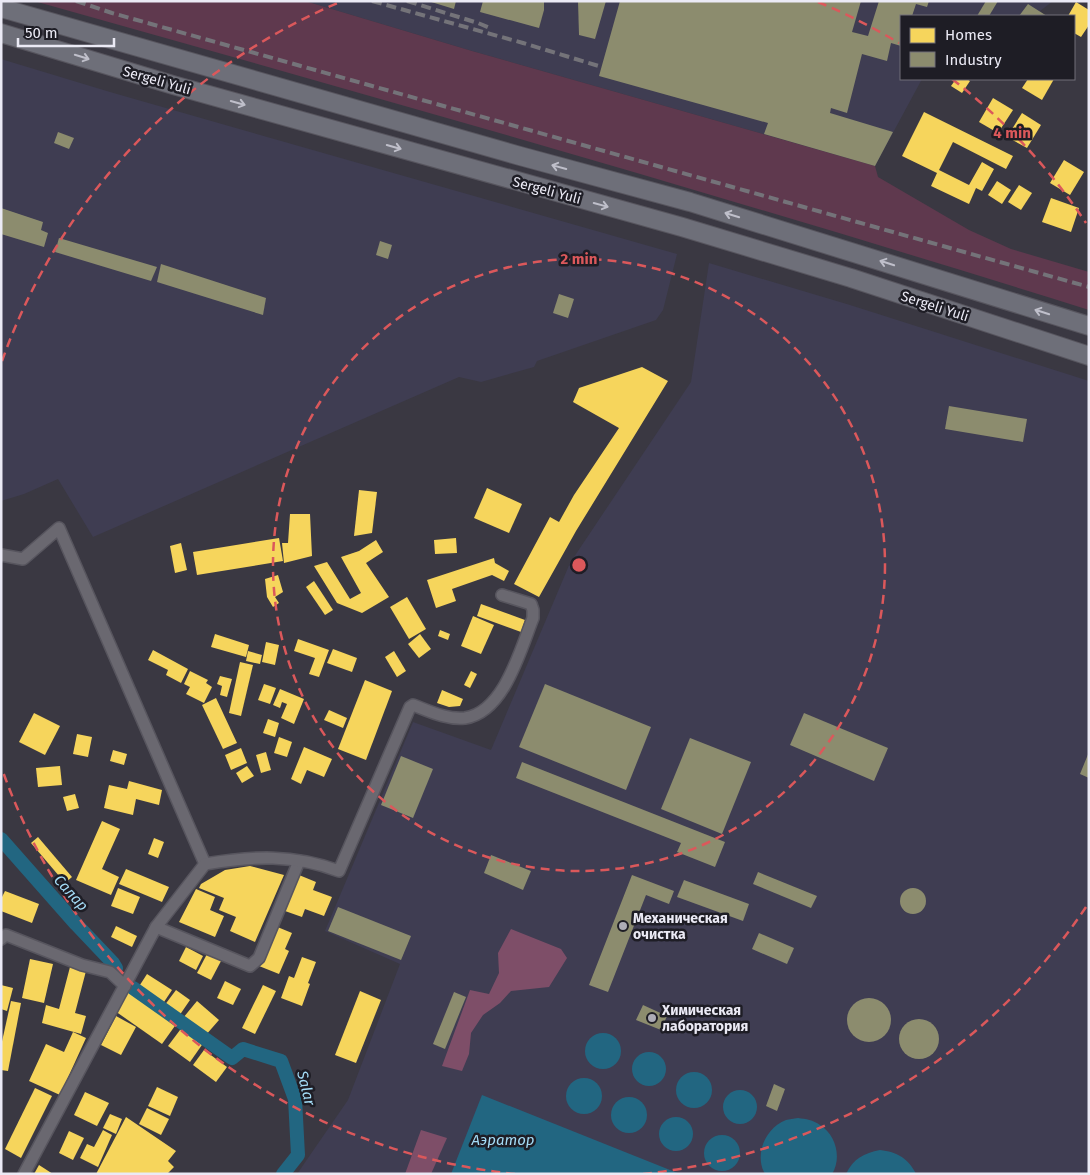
<svg xmlns="http://www.w3.org/2000/svg" width="1090" height="1175" font-family="'Fira Sans',sans-serif">
<style>
.built{fill:#3f3d52}
.green{fill:#5f394e}
.forest{fill:#7e4e68}
.water{fill:#226681}
.homes{fill:#f6d55c}
.industry{fill:#8c8c6e}
.lines{fill:none;stroke-linecap:round;stroke-linejoin:round}
.canal{stroke:#226681;stroke-width:14}
.minor-casing{stroke:#57555e;stroke-width:14}
.primary-casing{stroke:#57555e;stroke-width:20}
.minor{stroke:#6a6870;stroke-width:11}
.primary{stroke:#6e6f79;stroke-width:18}
.rail{stroke:#747379;stroke-width:4;stroke-dasharray:10 5;stroke-linecap:butt}
.oneway{stroke:#bfbfca}
.ring{fill:none;stroke:#db585b;stroke-width:2.5;stroke-dasharray:9 6}
.poi-dot{fill:#adacb6;stroke:#1e1d25;stroke-width:2}
.labels{text-anchor:middle;stroke-width:5;stroke-linejoin:round;paint-order:stroke}
.street-label{font-size:14px;fill:#ebeaf5;stroke:#1e1d25}
.poi-label{font-size:14px;font-weight:bold;fill:#ebeaf5;stroke:#1e1d25;text-anchor:start}
.water-label{font-size:15px;font-style:italic;fill:#a4dcf7;stroke:#1e1d25}
.centre{fill:#db585b;stroke:#1e1d25;stroke-width:2.5}
.ring-label{font-size:15px;text-anchor:middle;font-weight:bold;fill:#db585b;stroke:#1e1d25;stroke-width:5;stroke-linejoin:round;paint-order:stroke}
</style>
<rect width="100%" height="100%" fill="#3a3842"/>
<g class="built">
<polygon points="305,1 1053,1 1040,11 1045,16 901,16 901,79 922,79 875,166 472,51"/>
<polygon points="1,59 110,92 677,254 663,310 656,320 537,361 534,367 481,382 459,377 93,537 58,479 24,494 1,501"/>
<polygon points="709,263 850,305 1089,381 1089,1174 297,1174 348,1100 400,964 325,931 413,722 491,750 570,563 691,382"/>
</g>
<path class="green" d="M34 1H305L472 51 875 166 878 177 969 230 1011 249 1089 272V310C739 200 387 100 34 1Z"/>
<g class="forest">
<polygon points="511,929 561,949 567,958 549,987 511,991 500,1003 483,1015 471,1033 469,1054 462,1071 442,1066 470,990 489,994 499,973 498,953"/>
<polygon points="421,1130 447,1138 431,1174 405,1174"/>
</g>
<g class="water">
<circle cx="603" cy="1051" r="18"/>
<circle cx="649" cy="1069" r="17"/>
<circle cx="694" cy="1090" r="18"/>
<circle cx="584" cy="1096" r="18"/>
<circle cx="740" cy="1107" r="17"/>
<polygon points="482,1095 680,1174 451,1174"/>
<circle cx="629" cy="1115" r="18"/>
<circle cx="676" cy="1134" r="17"/>
<path d="M798 1118C806 1119 813 1120 820 1125 836 1135 842 1158 832 1174H765C754 1155 765 1128 786 1120 789 1119 794 1119 798 1118Z"/>
<circle cx="722" cy="1153" r="18"/>
<path d="M880 1150C897 1152 908 1158 916 1174H846C853 1159 864 1153 880 1150Z"/>
</g>
<g class="homes">
<polygon points="1076,2 1089,10 1089,25 1081,37 1074,33 1074,16 1068,16"/>
<polygon points="956,79 967,79 970,81 962,93 951,86"/>
<polygon points="1028,79 1054,79 1042,100 1022,88"/>
<polygon points="993,98 1013,110 998,133 979,122"/>
<polygon points="924,112 1013,156 1006,169 953,142 939,170 969,185 982,162 994,169 982,191 976,188 969,204 931,186 937,173 902,156"/>
<polygon points="1022,113 1041,125 1027,148 1007,137"/>
<polygon points="1064,160 1084,172 1070,195 1050,183"/>
<polygon points="997,181 1011,190 1002,204 988,195"/>
<polygon points="1019,185 1032,193 1021,210 1008,202"/>
<polygon points="1051,198 1079,208 1071,232 1042,222"/>
<polygon points="642,367 668,381 576,531 539,597 514,584 550,517 559,522 574,495 619,428 573,402 579,388"/>
<polygon points="487,488 522,504 509,533 474,518"/>
<polygon points="359,490 377,492 372,533 354,536"/>
<polygon points="290,514 310,514 312,556 284,563 282,543 288,543"/>
<polygon points="279,538 283,561 197,575 193,552"/>
<polygon points="456,538 457,553 435,554 434,540"/>
<polygon points="376,540 383,552 366,563 389,597 362,613 337,603 314,566 327,562 350,599 361,593 341,557 359,551"/>
<polygon points="181,543 187,570 175,573 170,546"/>
<polygon points="494,558 495,563 509,571 504,581 492,575 452,589 456,601 436,608 427,580"/>
<polygon points="278,575 283,592 275,597 279,603 273,607 267,597 265,579"/>
<polygon points="314,581 333,610 325,615 306,587"/>
<polygon points="407,597 426,629 409,639 390,607"/>
<polygon points="481,604 525,620 521,632 477,616"/>
<polygon points="473,616 494,625 481,654 461,646"/>
<polygon points="440,630 450,634 448,640 438,636"/>
<polygon points="215,634 249,645 246,657 211,647"/>
<polygon points="420,634 431,649 419,658 408,644"/>
<polygon points="298,639 329,650 319,677 309,674 315,658 294,651"/>
<polygon points="266,642 279,645 275,665 262,662"/>
<polygon points="333,649 357,658 352,672 327,663"/>
<polygon points="153,650 188,669 181,683 166,675 168,670 148,660"/>
<polygon points="248,651 262,655 260,664 246,661"/>
<polygon points="394,651 406,671 397,677 385,657"/>
<polygon points="240,662 253,665 241,716 229,713"/>
<polygon points="190,671 208,680 206,683 212,687 204,703 186,694 190,687 184,684"/>
<polygon points="471,671 477,674 470,688 464,685"/>
<polygon points="220,676 232,679 227,697 220,695 222,686 217,684"/>
<polygon points="365,680 392,691 366,760 338,749"/>
<polygon points="264,684 276,688 270,704 258,700"/>
<polygon points="280,689 304,699 294,724 281,718 287,704 282,702 280,708 273,705"/>
<polygon points="442,690 463,699 460,706 449,707 437,703"/>
<polygon points="216,698 237,743 223,749 202,705"/>
<polygon points="329,710 347,718 343,728 324,720"/>
<polygon points="34,713 60,726 45,755 19,742"/>
<polygon points="268,719 279,723 275,737 263,733"/>
<polygon points="77,734 92,737 88,757 73,754"/>
<polygon points="279,737 292,742 287,757 274,753"/>
<polygon points="304,747 332,759 324,777 307,770 301,784 291,779"/>
<polygon points="241,748 247,763 231,770 225,755"/>
<polygon points="113,750 127,754 124,765 110,761"/>
<polygon points="266,752 271,770 261,773 256,755"/>
<polygon points="60,766 62,785 38,787 36,768"/>
<polygon points="247,766 254,776 242,783 236,773"/>
<polygon points="129,781 162,790 159,805 136,799 133,815 104,808 109,785 127,789"/>
<polygon points="75,794 79,808 67,811 63,797"/>
<polygon points="102,821 120,829 102,869 119,877 111,895 76,880"/>
<polygon points="38,837 72,877 65,883 31,843"/>
<polygon points="154,838 164,842 158,858 148,854"/>
<polygon points="250,866 284,875 255,942 230,931 236,917 219,910 224,898 199,888 201,884 225,870"/>
<polygon points="126,869 169,887 162,902 119,884"/>
<polygon points="299,875 316,882 313,890 332,897 324,916 305,909 302,917 285,911"/>
<polygon points="118,888 140,897 133,914 111,906"/>
<polygon points="196,889 215,897 210,910 224,916 215,937 179,922"/>
<polygon points="5,891 39,904 32,923 1,911 1,899"/>
<polygon points="116,926 137,936 132,947 111,937"/>
<polygon points="275,926 292,933 285,949 289,951 279,974 259,966"/>
<polygon points="186,947 203,956 196,970 179,961"/>
<polygon points="207,954 221,961 211,980 197,973"/>
<polygon points="302,957 316,962 308,983 310,984 302,1006 281,998 289,976 294,978"/>
<polygon points="30,959 53,964 44,1003 22,998"/>
<polygon points="70,967 86,971 75,1013 86,1016 81,1034 42,1023 46,1005 59,1009"/>
<polygon points="147,974 172,990 162,1005 138,988"/>
<polygon points="225,981 241,989 233,1005 217,998"/>
<polygon points="1,985 13,988 7,1011 1,1009"/>
<polygon points="263,985 276,991 255,1034 242,1028"/>
<polygon points="130,990 177,1023 162,1044 115,1011"/>
<polygon points="176,990 190,1000 179,1016 164,1006"/>
<polygon points="360,991 381,1000 356,1063 335,1055"/>
<polygon points="11,1001 21,1003 8,1071 1,1070 1,1046"/>
<polygon points="197,1001 219,1020 205,1036 183,1018"/>
<polygon points="116,1016 136,1027 121,1055 101,1045"/>
<polygon points="183,1026 204,1042 190,1062 168,1046"/>
<polygon points="73,1032 86,1038 60,1095 29,1081 46,1044 64,1052"/>
<polygon points="204,1050 227,1067 216,1082 193,1065"/>
<polygon points="157,1087 178,1097 170,1116 148,1106"/>
<polygon points="35,1088 52,1096 21,1158 5,1149"/>
<polygon points="85,1092 109,1103 97,1126 74,1115"/>
<polygon points="147,1108 169,1119 161,1135 139,1124"/>
<polygon points="110,1114 122,1119 116,1134 103,1128"/>
<polygon points="126,1117 176,1151 168,1161 174,1167 167,1174 96,1174"/>
<polygon points="103,1130 112,1135 98,1167 80,1158 87,1144 94,1147"/>
<polygon points="69,1131 84,1138 73,1160 59,1153"/>
<polygon points="39,1165 53,1174 34,1174"/>
</g>
<g class="industry">
<polygon points="428,1 456,1 454,9"/>
<polygon points="483,1 544,1 544,10 539,28 480,12"/>
<polygon points="578,1 606,1 595,39 579,35"/>
<polygon points="620,1 861,1 852,32 868,36 879,1 929,1 927,7 916,4 912,16 901,16 901,46 891,43 887,61 862,54 847,113 831,108 830,113 893,132 875,166 764,134 768,123 599,76"/>
<polygon points="986,1 998,1 989,16 977,16"/>
<polygon points="1028,4 1039,11 1047,16 1019,16"/>
<polygon points="58,132 74,138 69,149 54,143"/>
<polygon points="1,208 43,222 41,230 48,233 44,247 1,234"/>
<polygon points="59,238 157,267 151,281 55,252"/>
<polygon points="380,241 392,245 388,259 376,255"/>
<polygon points="161,264 266,298 263,315 157,282"/>
<polygon points="559,294 574,299 568,318 553,313"/>
<polygon points="949,406 1027,419 1023,442 945,429"/>
<polygon points="545,684 651,727 626,790 519,747"/>
<polygon points="804,713 888,748 874,781 790,745"/>
<polygon points="690,738 751,762 722,834 661,809"/>
<polygon points="1089,752 1089,778 1080,774"/>
<polygon points="401,756 433,769 413,818 381,805"/>
<polygon points="522,762 725,842 715,867 677,852 681,843 516,778"/>
<polygon points="491,855 531,871 523,890 484,873"/>
<polygon points="758,872 817,896 811,908 753,884"/>
<polygon points="632,875 674,891 669,904 646,895 608,992 589,985"/>
<polygon points="684,880 749,904 743,921 677,897"/>
<circle cx="913" cy="901" r="13"/>
<polygon points="338,907 411,936 401,960 328,931"/>
<polygon points="759,933 794,948 787,964 752,949"/>
<polygon points="454,992 466,997 445,1049 433,1044"/>
<circle cx="869" cy="1020" r="22"/>
<polygon points="643,1005 667,1016 661,1030 636,1020"/>
<circle cx="919" cy="1039" r="20"/>
<polygon points="774,1084 785,1089 777,1111 766,1106"/>
</g>
<g class="lines">
<g class="canal">
<polyline points="1,839 76,924 113,963 116,968"/>
<polyline points="133,988 232,1058 243,1049 281,1061 295,1099 298,1155 283,1174"/>
</g>
<g class="minor-casing">
<g id="minor">
<polyline points="1,555 23,559 59,528 205,864"/>
<polyline points="156,927 250,966 259,958 299,861"/>
<polyline points="1,939 6,935 82,965 110,972 125,986"/>
<path d="M24 1174 156 927 205 864C253 856 293 854 339 871L410 707 413 705C429 711 447 720 465 718 504 712 520 651 533 618V610L531 604 502 595"/>
</g>
</g>
<g class="primary-casing">
<g id="primary">
<polyline points="1,8 520,156 690,202 1089,326"/>
<polyline points="1,33 173,85 682,227 851,278 1089,356"/>
</g>
</g>
<use href="#minor" class="minor"/>
<use href="#primary" class="primary"/>
<g class="rail">
<polyline points="76,1 112,13 1089,287"/>
<polyline points="372,1 523,43 602,67"/>
<polyline points="407,1 478,23 492,29"/>
</g>
</g>
<defs><path id="oneway-shaft" d="M-6 0H5M1.5-3L5.5 0L1.5 3" fill="none" stroke-width="1.6" stroke-linecap="round" stroke-linejoin="round" transform="scale(1.25)"/></defs>
<g class="oneway">
<use href="#oneway-shaft" transform="translate(82 57) rotate(17)"/>
<use href="#oneway-shaft" transform="translate(238 103) rotate(16)"/>
<use href="#oneway-shaft" transform="translate(394 147) rotate(16)"/>
<use href="#oneway-shaft" transform="translate(559 167) rotate(-165)"/>
<use href="#oneway-shaft" transform="translate(601 205) rotate(15)"/>
<use href="#oneway-shaft" transform="translate(732 215) rotate(-163)"/>
<use href="#oneway-shaft" transform="translate(887 263) rotate(-162)"/>
<use href="#oneway-shaft" transform="translate(1042 312) rotate(-162)"/>
</g>
<g class="ring">
<circle cx="579" cy="565" r="306"/>
<path d="M1086 907A612 612 0 0 1 643 1174M515 1174A612 612 0 0 1 2 769M2 361A612 612 0 0 1 340 2M818 2A612 612 0 0 1 899 43M952 79A612 612 0 0 1 1086 223"/>
</g>
<g class="poi-dot">
<circle cx="623" cy="926" r="5"/>
<circle cx="652" cy="1018" r="5"/>
</g>
<g class="labels">
<g class="street-label">
<text transform="translate(157 80) rotate(16)" y="5">Sergeli Yuli</text>
<text transform="translate(547 190) rotate(15)" y="5">Sergeli Yuli</text>
<text transform="translate(935 306) rotate(18)" y="5">Sergeli Yuli</text>
</g>
<g class="poi-label">
<text x="633" y="923">Механическая<tspan x="633" dy="16">очистка</tspan></text>
<text x="662" y="1015">Химическая<tspan x="662" dy="16">лаборатория</tspan></text>
</g>
<g class="water-label">
<text transform="translate(71 893) rotate(48)" y="5">Салар</text>
<text transform="translate(306 1088) rotate(76)" y="5">Salar</text>
<text x="503" y="1145">Аэратор</text>
</g>
</g>
<circle cx="579" cy="565" r="8" class="centre"/>
<g class="ring-label">
<text x="1012" y="138">4 min</text>
<text x="579" y="264">2 min</text>
</g>
<rect width="1090" height="1175" fill="none" stroke="#ebeaf5" stroke-width="5"/>
<rect x="900" y="15" width="175" height="65" fill="#1e1d25" stroke="#706f78"/>
<rect x="910" y="28" width="25" height="15" fill="#f6d55c" stroke="#706f78"/>
<text x="945" y="40" font-size="15" fill="#ebeaf5">Homes</text>
<rect x="910" y="52" width="25" height="15" fill="#8c8c6e" stroke="#706f78"/>
<text x="945" y="65" font-size="15" fill="#ebeaf5">Industry</text>
<path d="M18 38v8h96v-8" fill="none" stroke="#ebeaf5" stroke-width="2.5"/>
<text x="25" y="38" font-size="15" fill="#ebeaf5" stroke="#1e1d25" stroke-width="4" paint-order="stroke">50 m</text>
</svg>
